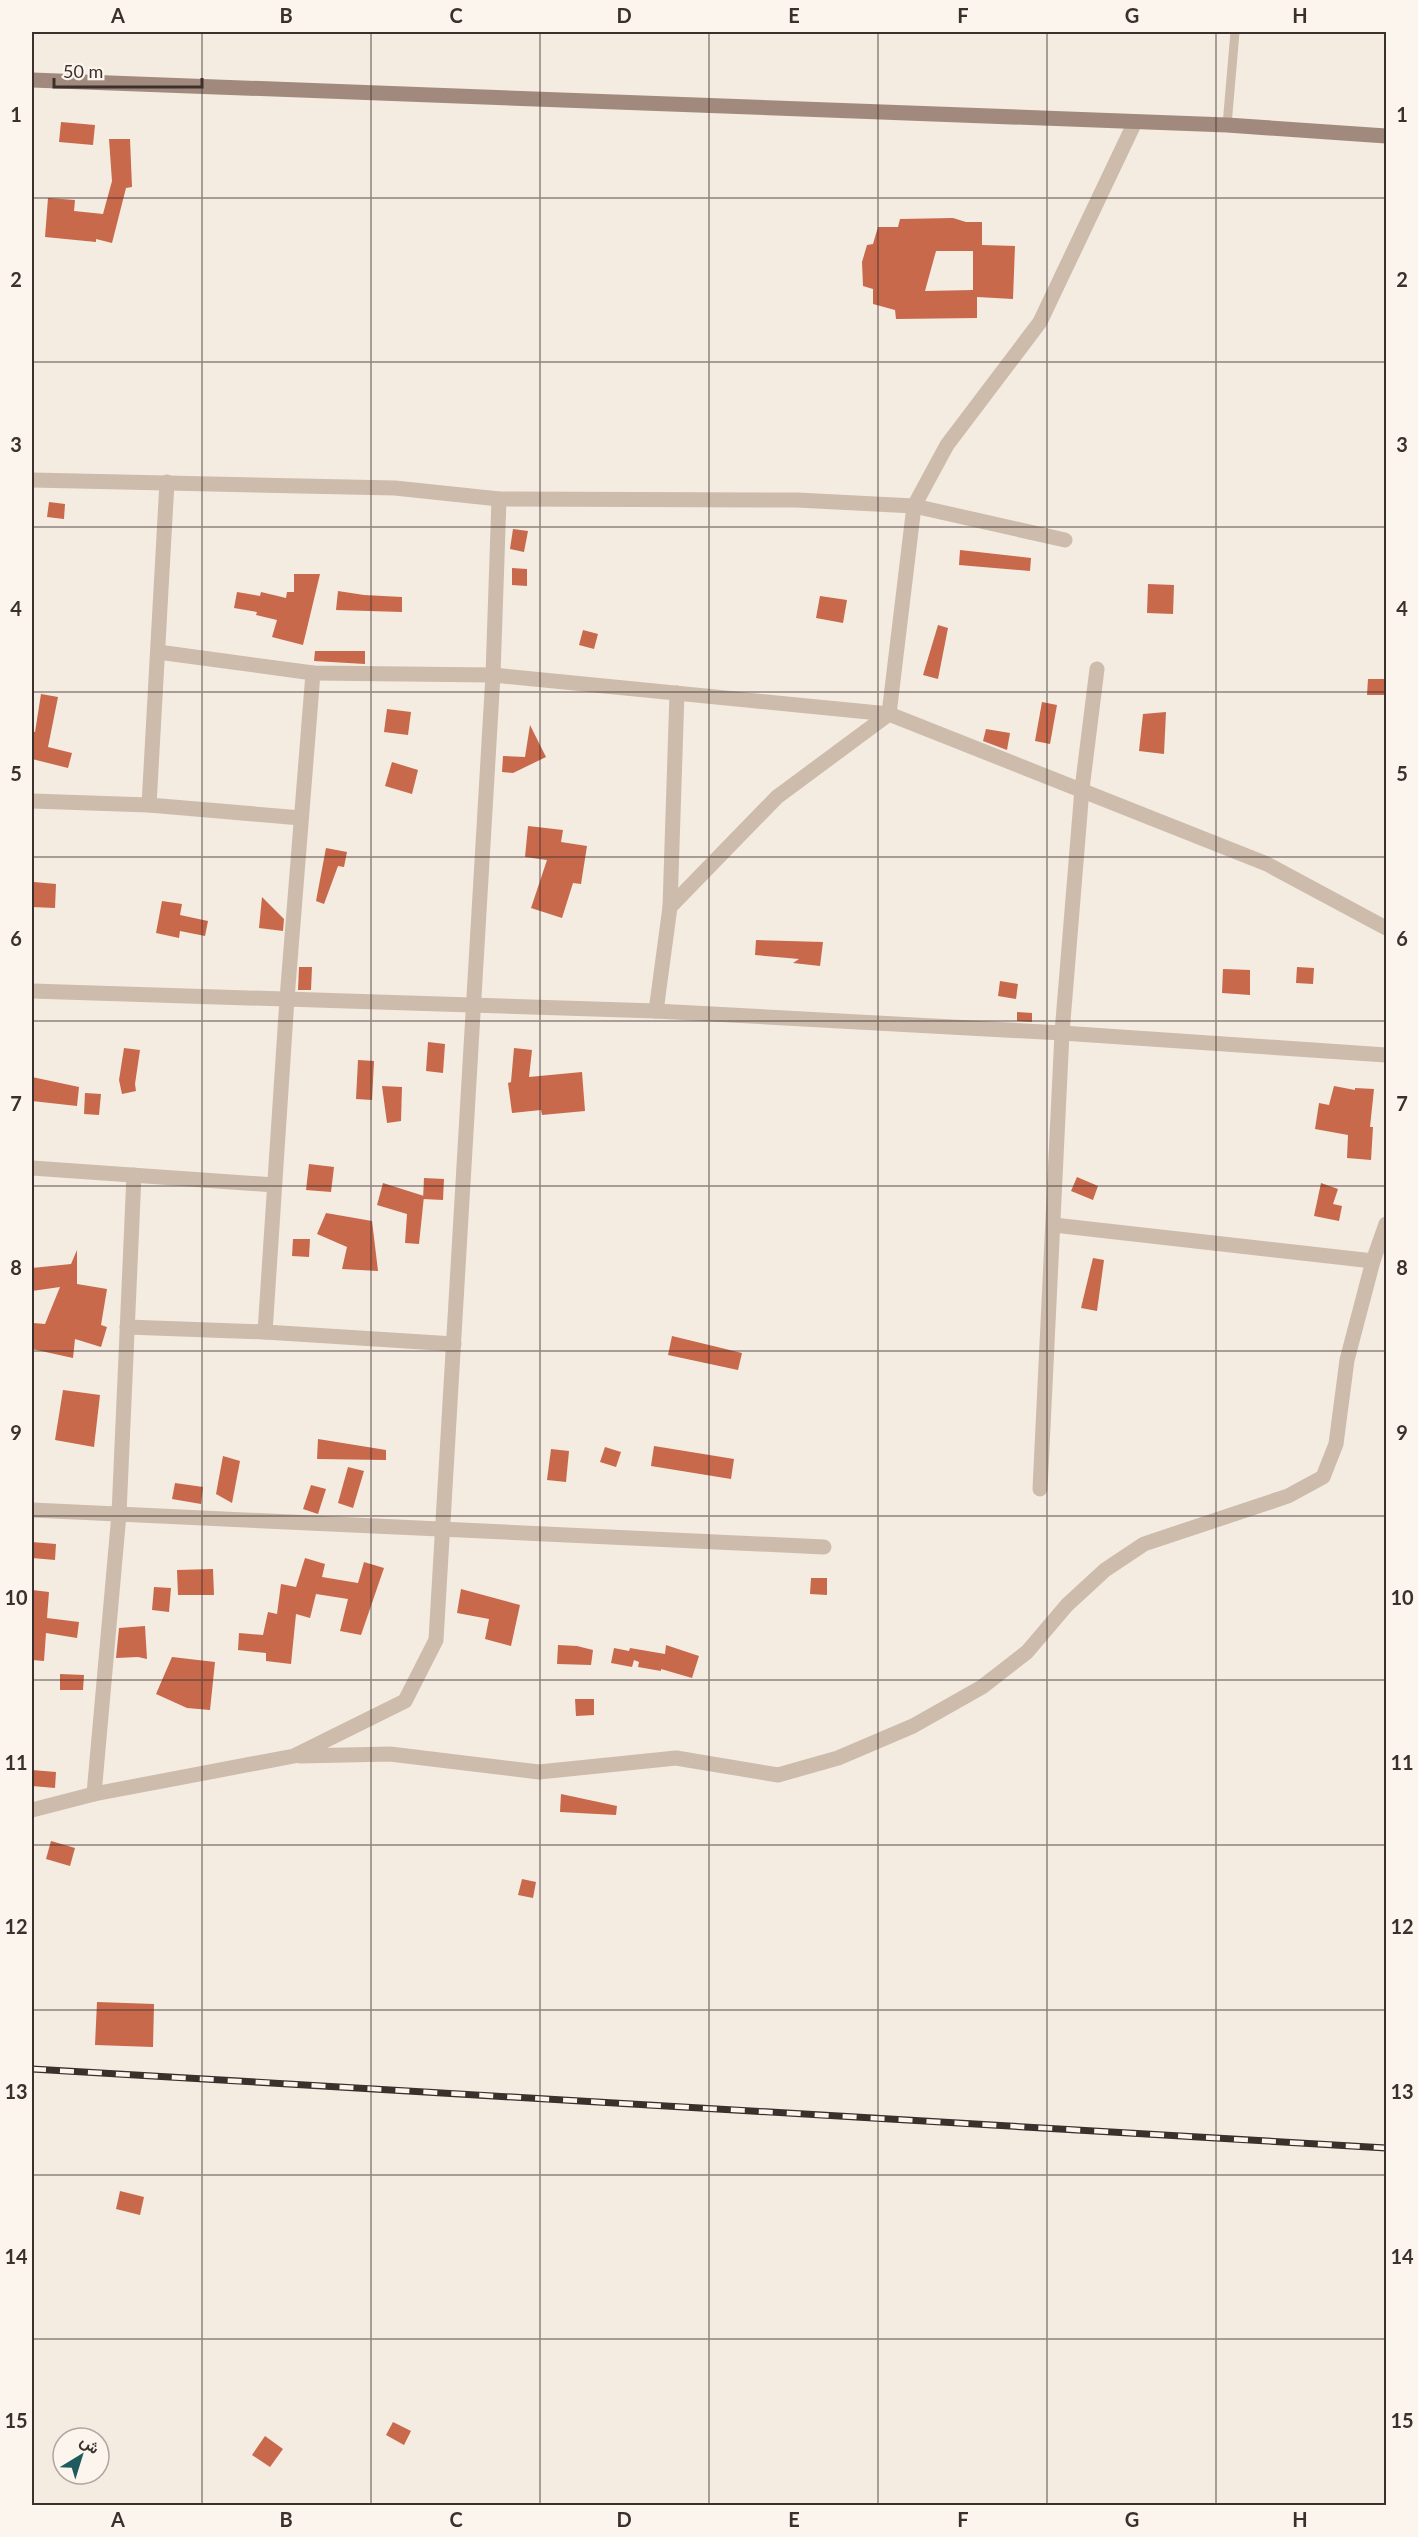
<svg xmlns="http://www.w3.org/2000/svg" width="1418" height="2537" font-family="Lato,Vazirmatn,sans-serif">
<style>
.building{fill:#c8694b;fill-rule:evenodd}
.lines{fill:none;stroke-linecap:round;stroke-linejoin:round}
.lane{stroke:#cdbbac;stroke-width:9}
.street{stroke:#cdbbac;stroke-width:15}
.secondary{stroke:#a18a7d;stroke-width:15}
.rail-casing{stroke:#3b302b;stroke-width:7}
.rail{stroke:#fbf5ee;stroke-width:4.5;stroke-dasharray:14;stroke-linecap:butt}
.grid{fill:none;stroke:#3b302b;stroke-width:1.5;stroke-opacity:0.55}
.neatline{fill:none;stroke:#3b302b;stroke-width:2}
.grid-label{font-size:20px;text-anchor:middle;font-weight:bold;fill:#3b302b}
</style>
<rect width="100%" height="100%" fill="#f4ebe1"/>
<g class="building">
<polygon points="61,122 95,125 93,145 59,142"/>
<polygon points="109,139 130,139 132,187 126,188 112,243 96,239 96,242 45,237 48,198 75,200 74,211 103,214 112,181"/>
<path d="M953 218 966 222H982V245L1015 246 1013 299 977 297V318L896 319 895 310 873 304V289L863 286 862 262 867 245 873 244 878 227H898L900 219ZM936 251H973V290L925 291Z"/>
<polygon points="49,502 65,504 64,519 47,517"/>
<polygon points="513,529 528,531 524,552 510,549"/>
<polygon points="960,550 1031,558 1030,571 959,565"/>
<polygon points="512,568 527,569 527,586 512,585"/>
<polygon points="294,574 320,574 303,645 272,637 277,620 256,615 257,612 234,608 237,592 260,596 261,592 286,598 287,592 294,592"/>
<polygon points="1148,584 1174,585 1173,614 1147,613"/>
<polygon points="338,591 364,595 402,597 402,612 336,610"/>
<polygon points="820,596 847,600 843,623 816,618"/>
<polygon points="938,625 948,628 938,679 923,675"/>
<polygon points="583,630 598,634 594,649 579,645"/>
<polygon points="315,651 365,651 365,664 314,661"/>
<polygon points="1368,679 1386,679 1386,695 1367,695"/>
<polygon points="41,694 58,697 48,747 72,753 68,768 32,759 32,731 35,732"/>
<polygon points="1042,702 1057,705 1050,744 1035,741"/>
<polygon points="387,709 411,712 408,735 384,732"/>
<polygon points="1166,712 1164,754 1139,751 1143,714"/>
<polygon points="530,725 546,757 513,773 502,772 503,756 525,757"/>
<polygon points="986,729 1010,733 1007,750 983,741"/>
<polygon points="392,762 418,770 412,794 385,786"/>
<polygon points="528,826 563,830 561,842 587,846 581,884 573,883 562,918 531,908 547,860 525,857"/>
<polygon points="326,848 347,852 344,867 338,866 324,904 316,901"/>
<polygon points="34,882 56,884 55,908 32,907"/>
<polygon points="262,897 284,919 283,931 259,928"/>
<polygon points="162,901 182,904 180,915 208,921 205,936 180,931 179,938 156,933"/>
<polygon points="756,940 823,942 820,966 793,963 799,959 755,955"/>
<polygon points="299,967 312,967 311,990 298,990"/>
<polygon points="1297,967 1314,968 1313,984 1296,983"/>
<polygon points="1223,969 1250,970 1250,995 1222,993"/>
<polygon points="1000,981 1018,984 1016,999 998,996"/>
<polygon points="1017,1012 1032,1013 1032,1022 1017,1021"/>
<polygon points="428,1042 445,1044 443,1073 426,1071"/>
<polygon points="124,1048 140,1050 135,1084 136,1091 122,1094 119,1080"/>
<polygon points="514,1048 532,1050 529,1077 582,1072 585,1111 542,1115 541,1110 512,1113 508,1083 511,1082"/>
<polygon points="358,1060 374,1061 372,1100 356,1099"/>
<polygon points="32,1077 79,1087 77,1106 32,1101"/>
<polygon points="382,1086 402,1087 401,1121 387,1123"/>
<polygon points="1334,1086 1355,1090 1355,1088 1374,1089 1370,1127 1373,1127 1371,1160 1347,1158 1348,1135 1315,1129 1319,1103 1329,1105"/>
<polygon points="85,1093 101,1094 99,1115 84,1114"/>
<polygon points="309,1164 334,1167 331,1192 306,1190"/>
<polygon points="1077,1177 1098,1186 1093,1200 1071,1191"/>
<polygon points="424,1178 444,1179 443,1200 423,1199"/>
<polygon points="383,1183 424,1196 419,1244 405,1243 407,1214 377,1205"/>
<polygon points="1321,1183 1338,1189 1333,1204 1342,1206 1339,1221 1314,1216"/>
<polygon points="326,1213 372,1221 378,1271 342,1269 347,1247 317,1234"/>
<polygon points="293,1239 310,1239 309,1257 292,1256"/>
<polygon points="77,1250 77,1284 107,1289 101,1325 107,1327 101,1347 75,1339 73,1358 32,1349 33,1323 45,1324 60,1287 32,1291 32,1268 71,1264"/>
<polygon points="1093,1258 1104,1260 1097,1311 1081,1308"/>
<polygon points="672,1336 742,1353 738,1370 668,1355"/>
<polygon points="63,1390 100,1395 94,1447 55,1440"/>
<polygon points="318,1439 386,1450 386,1460 317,1459"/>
<polygon points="654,1446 734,1459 731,1479 651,1466"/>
<polygon points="605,1447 621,1452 616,1467 600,1462"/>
<polygon points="551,1449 569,1451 566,1482 547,1480"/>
<polygon points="223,1456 240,1461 232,1503 216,1494"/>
<polygon points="348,1467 364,1471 353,1508 338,1503"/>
<polygon points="175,1483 203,1487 201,1504 172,1499"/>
<polygon points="311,1485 326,1489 318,1514 303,1509"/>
<polygon points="32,1542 56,1544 55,1560 32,1558"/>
<polygon points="305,1558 325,1564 322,1577 358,1583 364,1562 384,1568 361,1635 340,1631 348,1599 316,1594 310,1618 296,1614 291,1664 266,1661 266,1653 238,1650 239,1633 263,1635 268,1612 277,1614 281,1584 296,1587"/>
<polygon points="213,1569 214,1595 178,1595 177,1570"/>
<polygon points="811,1578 827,1578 827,1595 810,1594"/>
<polygon points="154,1587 171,1588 169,1612 152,1610"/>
<polygon points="461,1589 520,1605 511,1646 485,1639 489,1619 457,1613"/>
<polygon points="32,1590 49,1592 47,1618 79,1622 77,1638 46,1633 44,1661 32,1660"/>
<polygon points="145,1626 147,1659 138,1657 116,1658 119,1628"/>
<polygon points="558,1645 577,1646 593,1650 591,1665 557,1664"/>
<polygon points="666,1645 699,1656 692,1678 661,1669 661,1671 638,1667 639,1662 634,1660 632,1667 611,1663 614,1648 629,1651 630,1648 665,1654"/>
<polygon points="172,1657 215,1662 210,1710 187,1708 156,1694"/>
<polygon points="60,1674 84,1675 83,1690 60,1690"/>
<polygon points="575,1699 594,1699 594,1715 576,1716"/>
<polygon points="32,1770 56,1772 55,1788 32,1786"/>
<polygon points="561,1794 617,1806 616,1815 560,1812"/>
<polygon points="51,1841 75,1848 70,1866 46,1859"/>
<polygon points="522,1879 536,1882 533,1898 518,1895"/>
<polygon points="97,2002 154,2004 153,2047 95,2045"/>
<polygon points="120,2191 144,2197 140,2215 116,2209"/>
<polygon points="393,2422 411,2431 404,2445 386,2435"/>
<polygon points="265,2436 283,2449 270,2467 252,2455"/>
</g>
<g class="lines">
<polyline class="lane" points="1227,125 1235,32"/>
<g class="street">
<polyline points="32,480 395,488 499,499 797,500 914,506 1065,540"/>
<polyline points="158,652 313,673 493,675 889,714 1267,864 1386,928"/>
<polyline points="32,801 149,805 301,818"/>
<polyline points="149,805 167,482"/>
<polyline points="670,907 677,693"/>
<polyline points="32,991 656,1011 1062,1033 1386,1055"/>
<polyline points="656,1011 670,907 777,797 889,714 914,506 947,445 1040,322 1135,122"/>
<polyline points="32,1168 274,1185"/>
<polyline points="1054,1225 1373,1261"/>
<polyline points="127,1327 265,1332 454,1344"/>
<polyline points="265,1332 287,999 313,673"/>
<polyline points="1040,1489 1062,1033 1082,789 1097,669"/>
<polyline points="32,1510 824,1547"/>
<polyline points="300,1756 390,1754 539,1772 676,1758 778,1775 838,1758 913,1726 982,1687 1027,1652 1067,1605 1105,1570 1144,1544 1288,1496 1323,1477 1336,1444 1347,1360 1373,1261 1386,1224"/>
<polyline points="94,1794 119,1514 134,1175"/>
<polyline points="32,1810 94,1794 294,1756 405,1701 436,1640 493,675 499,499"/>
</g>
<polyline class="secondary" points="32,80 1227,125 1386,136"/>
<g class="rail-casing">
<polyline id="rail" points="32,2069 1386,2148"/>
</g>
<use href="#rail" class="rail"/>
</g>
<path class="grid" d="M202 32V2506M371 32V2506M540 32V2506M709 32V2506M878 32V2506M1047 32V2506M1216 32V2506M32 198H1386M32 362H1386M32 527H1386M32 692H1386M32 857H1386M32 1021H1386M32 1186H1386M32 1351H1386M32 1516H1386M32 1680H1386M32 1845H1386M32 2010H1386M32 2175H1386M32 2339H1386"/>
<rect width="1418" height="2537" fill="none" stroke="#fbf5ee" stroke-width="66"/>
<g transform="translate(81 2456) rotate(38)"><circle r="28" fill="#fbf5ee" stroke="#aea6a0" stroke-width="1.5"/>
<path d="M0-4.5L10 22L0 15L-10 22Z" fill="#1f5a5e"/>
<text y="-9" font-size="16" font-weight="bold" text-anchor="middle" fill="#3b302b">ش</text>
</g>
<path d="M54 78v9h148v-9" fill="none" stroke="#3b302b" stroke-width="3"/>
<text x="63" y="78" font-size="18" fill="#3b302b" stroke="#fbf5ee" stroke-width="4.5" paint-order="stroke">50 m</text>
<rect x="33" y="33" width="1352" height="2471" class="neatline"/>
<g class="grid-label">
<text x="118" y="23">A</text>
<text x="286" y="23">B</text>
<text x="456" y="23">C</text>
<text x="624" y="23">D</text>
<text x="794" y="23">E</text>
<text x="963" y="23">F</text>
<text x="1132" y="23">G</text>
<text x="1300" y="23">H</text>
<text x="16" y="122">1</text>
<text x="1402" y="122">1</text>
<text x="16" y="287">2</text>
<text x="1402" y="287">2</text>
<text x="16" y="452">3</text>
<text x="1402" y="452">3</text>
<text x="16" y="616">4</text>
<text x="1402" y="616">4</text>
<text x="16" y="781">5</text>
<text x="1402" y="781">5</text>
<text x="16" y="946">6</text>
<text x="1402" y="946">6</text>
<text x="16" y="1111">7</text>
<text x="1402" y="1111">7</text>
<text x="16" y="1275">8</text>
<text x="1402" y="1275">8</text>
<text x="16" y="1440">9</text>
<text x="1402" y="1440">9</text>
<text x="16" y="1605">10</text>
<text x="1402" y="1605">10</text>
<text x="16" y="1770">11</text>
<text x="1402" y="1770">11</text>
<text x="16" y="1934">12</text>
<text x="1402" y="1934">12</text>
<text x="16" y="2099">13</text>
<text x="1402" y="2099">13</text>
<text x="16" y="2264">14</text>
<text x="1402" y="2264">14</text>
<text x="16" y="2428">15</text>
<text x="1402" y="2428">15</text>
<text x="118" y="2527">A</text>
<text x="286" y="2527">B</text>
<text x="456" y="2527">C</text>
<text x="624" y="2527">D</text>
<text x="794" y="2527">E</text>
<text x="963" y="2527">F</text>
<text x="1132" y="2527">G</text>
<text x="1300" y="2527">H</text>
</g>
</svg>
